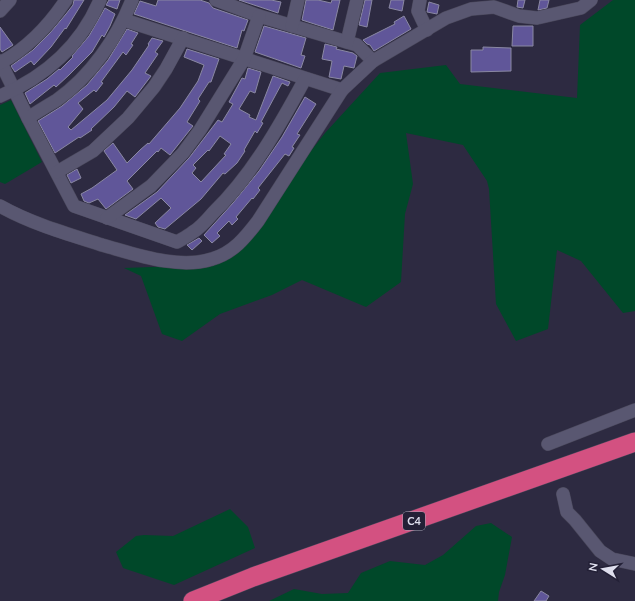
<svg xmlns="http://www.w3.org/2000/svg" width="635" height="601" font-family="Lato,sans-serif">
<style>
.green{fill:#004829}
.building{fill:#605699;stroke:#8a88a3;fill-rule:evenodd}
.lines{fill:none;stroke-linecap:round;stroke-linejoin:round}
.minor-casing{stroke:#49475a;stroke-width:14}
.highway-casing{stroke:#49475a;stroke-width:20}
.minor{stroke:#595771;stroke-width:13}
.highway{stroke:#d35181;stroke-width:19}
.labels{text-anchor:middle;stroke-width:3;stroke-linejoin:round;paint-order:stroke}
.shield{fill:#232036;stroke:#a6a5b6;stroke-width:1}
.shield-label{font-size:11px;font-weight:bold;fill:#dedeed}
</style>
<rect width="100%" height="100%" fill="#2d2a41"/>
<g class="green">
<polygon points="613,0 635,0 635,311 623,313 581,261 557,250 548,329 516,341 496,304 489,189 487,181 463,145 406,133 413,184 405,214 401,282 366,307 302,280 272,295 220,314 182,341 162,334 141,276 124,268 179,266 224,261 325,133 380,73 446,65 460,84 577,98 580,25"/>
<polygon points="11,100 42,162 5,184 0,182 0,105"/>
<polygon points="230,509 248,527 255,548 174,585 123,568 116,552 136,536 144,535 173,536"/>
<polygon points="491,523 512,537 505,575 499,592 498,601 269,601 294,589 322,594 348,593 361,573 390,561 425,565 443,555 476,526"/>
</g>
<g class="building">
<polygon points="74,0 84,0 66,29 65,28 51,47 34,65 31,61 15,72 11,66 33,50 50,33 66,14 73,5"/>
<polygon points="109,0 120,0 117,9 106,5"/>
<polygon points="158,0 200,0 209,3 213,8 248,20 244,31 242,30 237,48 134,14 140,1 156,6"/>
<polygon points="239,0 271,0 281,2 278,13"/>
<polygon points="306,0 318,0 331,3 332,0 340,0 333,30 302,20"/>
<polygon points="365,0 372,0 367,27 359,25"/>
<polygon points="391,0 404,0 402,11 389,8"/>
<polygon points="518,0 525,0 523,8 517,7"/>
<polygon points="540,0 549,0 547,8 538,10"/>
<polygon points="429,2 439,5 437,14 427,12"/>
<polygon points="105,8 115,14 110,26 104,37 102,35 92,52 69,75 56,87 54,85 30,104 25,93 47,79 59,69 60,70 73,57 72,56 89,36"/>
<polygon points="404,16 411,29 374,51 370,45 367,44 363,40 395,24 394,22"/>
<polygon points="264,26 306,38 301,55 305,56 301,68 255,52"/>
<polygon points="513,26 533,26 533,46 512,46"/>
<polygon points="0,27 13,45 2,52 0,49"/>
<polygon points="127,29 138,33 131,44 133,45 126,55 123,52 101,82 103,83 96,92 94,90 78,103 83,109 68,127 71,130 107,100 132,70 149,45 148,44 152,38 163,41 155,52 158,54 145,73 151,76 135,97 127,91 114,107 91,129 92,130 80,138 79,137 55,153 38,121 62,106 87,85 108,60"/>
<polygon points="325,44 337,47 336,49 353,53 357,56 354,68 344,66 341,79 329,77 332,61 322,59"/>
<polygon points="483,47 511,48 511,71 471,72 471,50 483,50"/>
<polygon points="187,49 219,59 211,82 209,82 198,99 200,101 187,122 193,126 170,155 161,148 158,152 157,151 127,181 133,189 106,209 98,199 89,203 84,201 81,194 92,188 117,170 104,151 113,143 127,163 140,150 148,143 149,144 180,108 198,81 204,65 184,57"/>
<path d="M248 68 261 72 255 93 250 91 239 109 250 115 249 117 256 120 273 76 290 82 288 86 282 83 261 122 263 123 257 133 255 131 244 150 245 151 237 163 225 174 223 173 201 199 165 229 158 227 155 223 171 208 161 198 136 219 125 215 157 192 189 158 218 120 222 122 233 104 229 102 242 78 245 79ZM220 136 231 144 224 154 226 155 201 182 192 173 196 168 193 165 208 150 209 151Z"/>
<polygon points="305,97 316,104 297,134 300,135 292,147 294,148 289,156 285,154 258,188 260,190 253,199 252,198 236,217 238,219 232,225 229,221 217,233 220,236 212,243 204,235 233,203 259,171 282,137"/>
<polygon points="77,169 81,178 71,183 67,175"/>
<polygon points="199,238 202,241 192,250 187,245"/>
<polygon points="541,591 549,596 546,601 534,601"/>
</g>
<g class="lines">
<g class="minor-casing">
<g id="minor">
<polyline points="216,0 259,16 357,45 373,61"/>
<polyline points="420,0 418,11 427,30"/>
<polyline points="0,11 10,0"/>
<polyline points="124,20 342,90"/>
<polyline points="292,26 298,0"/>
<polyline points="347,42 357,0"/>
<path d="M0 61 28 118 74 206 177 242C182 239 188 236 193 232 200 228 207 220 213 213 252 175 279 127 305 79"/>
<path d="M0 63C28 48 48 27 66 0"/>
<path d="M0 96C45 77 81 45 100 0"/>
<path d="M28 118C37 112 47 106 57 100 91 76 117 38 132 0"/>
<polyline points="57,172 93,151 128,118 154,87 166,69 183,38"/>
<path d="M0 206C32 224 68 234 102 245 135 254 178 270 212 259 233 253 245 238 258 221L342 90 373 61 446 18 471 9 494 7 519 16 537 18 581 8 591 0"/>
<polyline points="107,218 151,186 183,153 200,130 244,59 259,16"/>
<polyline points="548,444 635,410"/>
<polyline points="563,494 567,512 575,520 600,551 612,559 635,564"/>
</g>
</g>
<g class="highway-casing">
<polyline id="highway" points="193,601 253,577 635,442"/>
</g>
<use href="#minor" class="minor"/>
<use href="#highway" class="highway"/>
</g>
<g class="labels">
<rect class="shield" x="403" y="512" width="22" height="18" rx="3"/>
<g class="shield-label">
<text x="414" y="525">C4</text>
</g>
</g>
<g transform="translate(603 569) rotate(281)" stroke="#232036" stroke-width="3" paint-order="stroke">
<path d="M0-3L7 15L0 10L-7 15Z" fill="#dedeed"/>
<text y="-6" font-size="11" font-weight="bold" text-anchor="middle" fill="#dedeed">N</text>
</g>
</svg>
